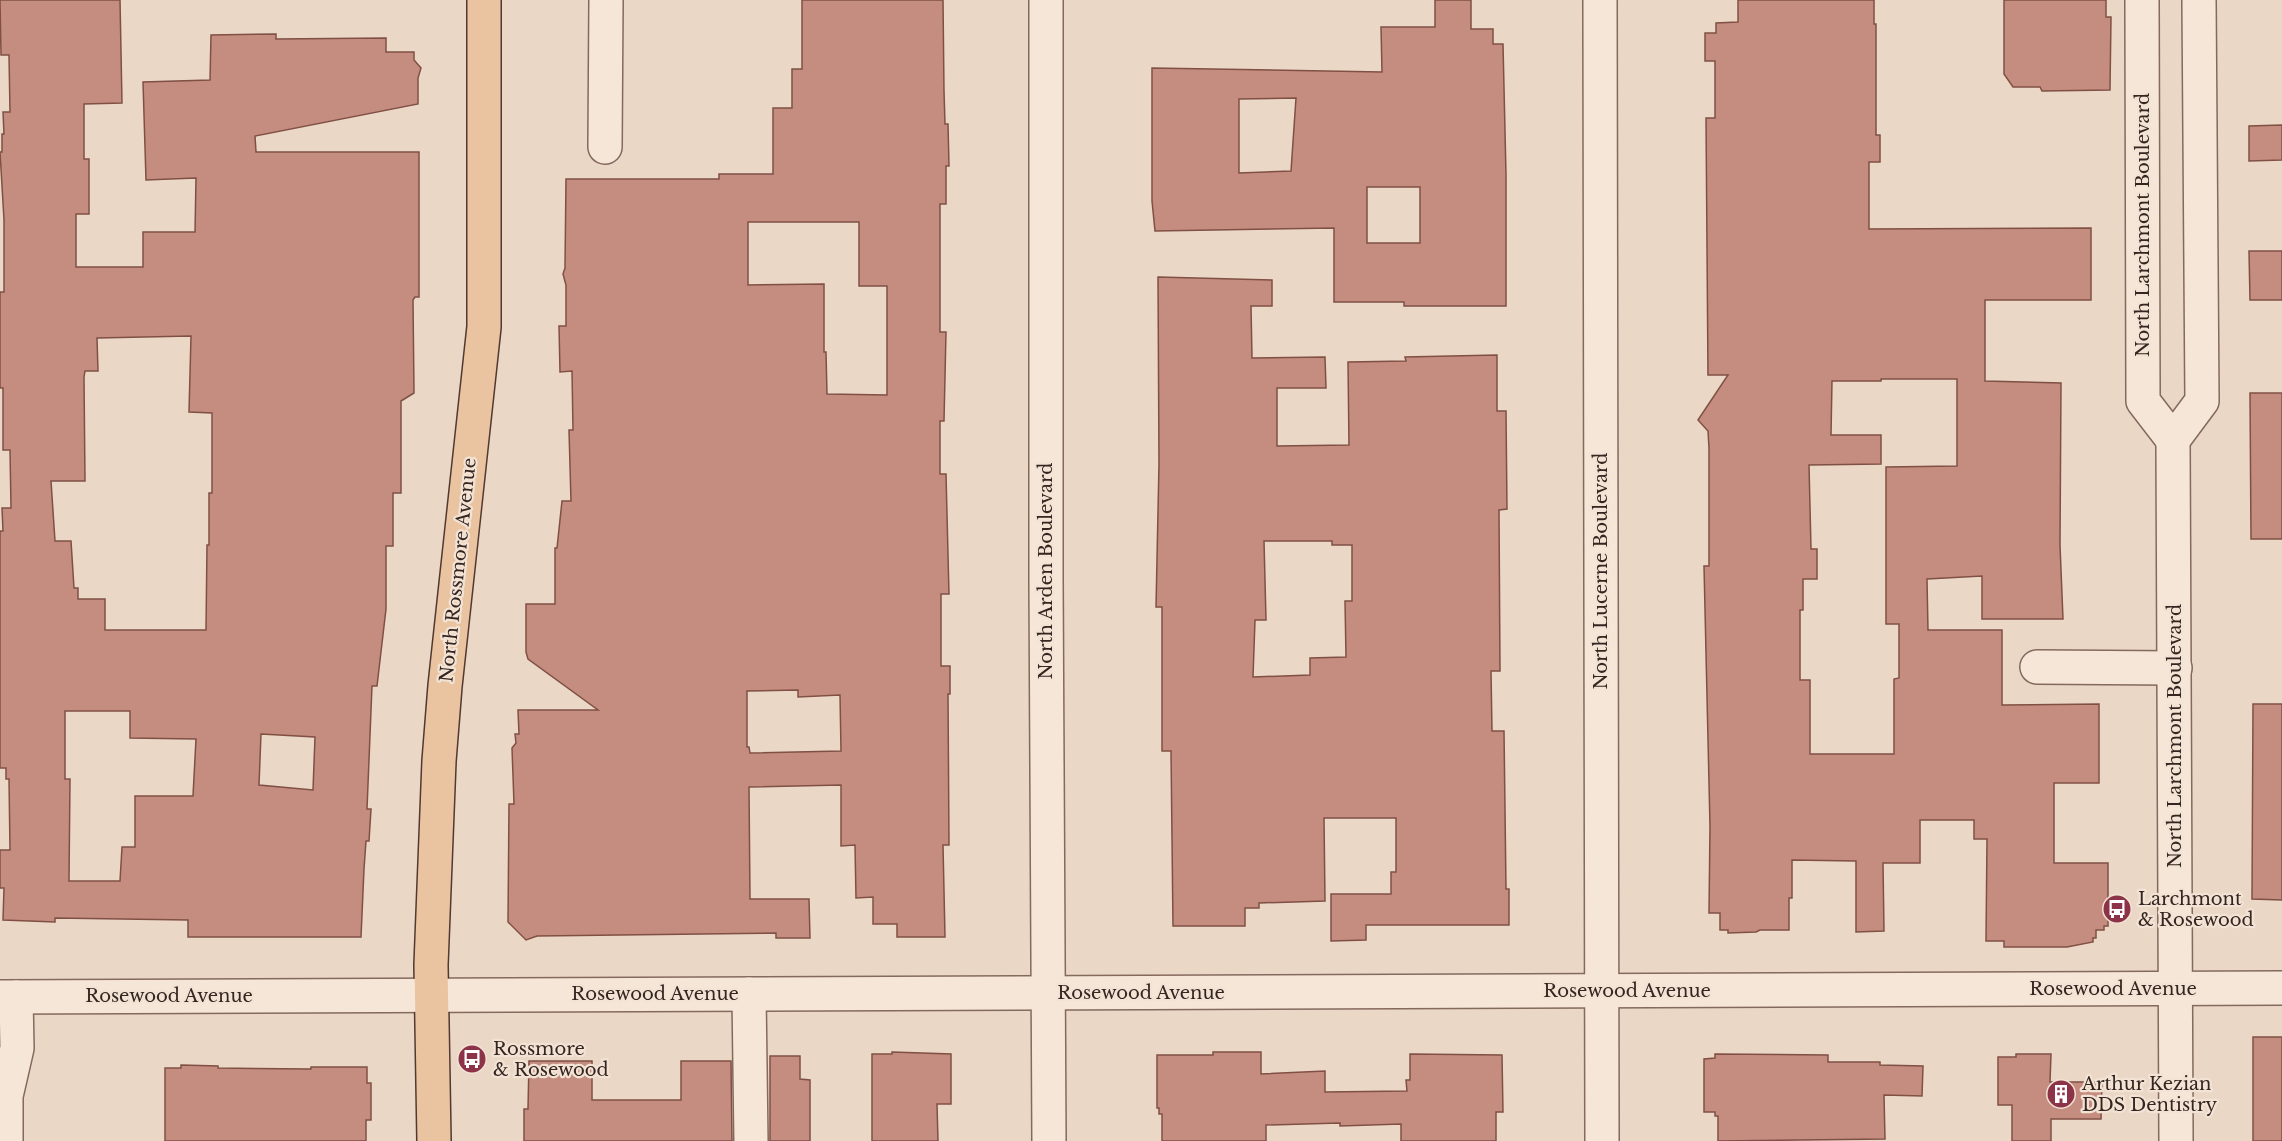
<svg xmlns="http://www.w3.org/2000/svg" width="2282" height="1141" font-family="'Libre Baskerville',serif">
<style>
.building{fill:#c58d7f;stroke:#805045;stroke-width:1.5;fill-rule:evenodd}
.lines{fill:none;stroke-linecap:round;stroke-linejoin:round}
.minor-casing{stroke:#84695d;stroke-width:36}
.major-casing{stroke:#523931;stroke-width:36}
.minor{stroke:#f6e6d8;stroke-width:33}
.major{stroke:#eac3a1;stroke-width:33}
.labels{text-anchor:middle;stroke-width:4.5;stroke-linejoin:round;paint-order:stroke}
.street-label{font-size:18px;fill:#352520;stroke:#f2e3d5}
.poi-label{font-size:18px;fill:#352520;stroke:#f2e3d5;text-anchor:start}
</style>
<rect width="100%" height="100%" fill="#ead7c6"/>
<g class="building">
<path d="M0 0H120L122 103 84 104V159H89V214H76V267H143V232H195L196 178 146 180 143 82 210 80 211 35 276 34V39L386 38V52H414V60L421 68 418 78V104L255 136 256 152H419V297H415L413 300 414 393 401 401V493H393V546H386V609L377 686H372L367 809H371L369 841H366L364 869 361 937H188V920L55 918V922L3 920 4 888H0V850H10L9 779H6V768H0V531H3L2 508H11L10 450H3V388H0V292H4V220L0 152H2V134H4L3 112H10L9 55H1ZM191 336 189 412 212 413V493H209V545H207L206 630H105V599H78V588H74L71 541H55L51 481H85L84 377 85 371H98L97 338ZM65 711H130V738L196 739 193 796H135V847H122L120 881H69L70 779H65ZM261 734 315 737 313 790 259 785Z"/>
<path d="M802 0H943L944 91 945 124H948L949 166H946V204H940V332H946L944 421H940V474H946L949 594H941V666H950V694H948L949 845H943L945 937H897V924H873V897L856 898 855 845 841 846V785L749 787 750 899H809L810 938H776V933L537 936 526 940 508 922 509 804H514L512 748 516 743 515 734H519L518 710H598L528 659 526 652V604H555V548H557L562 501H571L569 430H573L572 371 560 372 559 326H566V285L563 274 565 268 566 179H719V174H773V108H792V69H802ZM748 222H859V286H887V395L827 394 826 352H824V284L748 285ZM798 690V697L840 695 841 751 750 753 749 747H747V691Z"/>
<path d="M1435 0H1471V29H1493V44H1503L1506 175V306H1404V302H1334V228L1155 231 1152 201V68L1382 72 1381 27H1435ZM1296 98 1291 171 1239 173V99ZM1367 187H1420V243H1367Z"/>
<path d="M1738 0H1874V24H1876V135H1880V162H1869V229L2091 228V300H1985V381L2061 383 2060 545 2063 619H1982V576L1927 579 1928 630H2002V705L2099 704V783H2054V863H2108V926H2104V930H2096V938H2093V942L2067 947H2004V941H1986L1987 839H1974V820H1920V863H1883L1884 931 1856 932V861L1792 860V898H1789V930H1760L1756 932 1728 933V930H1720V913H1709L1710 826 1704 566H1709V448L1708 431 1698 420 1728 375H1708L1706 118H1715V61H1705V33H1716V23L1738 22ZM1881 379H1957V466L1886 467V624H1899V678L1894 679V754H1810V680H1800V610H1803V579H1817V549H1811L1809 465 1881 464V435H1831L1832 381H1881Z"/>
<polygon points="2004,0 2106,0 2106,17 2111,17 2110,90 2042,91 2040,87 2013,87 2004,74"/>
<polygon points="2282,125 2282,160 2249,161 2249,126"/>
<polygon points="2249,251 2282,251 2282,300 2250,300"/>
<path d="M1158 277 1272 280V306H1251L1252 358 1325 357 1326 388H1277V446L1349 445 1348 362 1406 361 1405 357 1497 355V411H1506L1507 509 1499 510 1500 671H1491L1492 731H1504L1506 889H1509V925H1366V940L1331 941V894H1391V872H1396V818H1324L1325 901 1259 903V908H1245V926H1173L1171 751H1162V607H1156L1159 464ZM1264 541H1332V545H1352V601H1345L1346 657 1310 658V675L1253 677 1255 620H1266Z"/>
<polygon points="2250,393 2282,393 2282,539 2251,539"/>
<polygon points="2253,704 2282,704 2282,900 2252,899"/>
<rect x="2253" y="1037" width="29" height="104"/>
<polygon points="892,1052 951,1054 951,1104 937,1104 938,1141 872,1141 872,1054 892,1054"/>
<polygon points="1213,1052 1261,1052 1261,1074 1325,1071 1325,1092 1407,1091 1406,1080 1410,1080 1410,1054 1502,1055 1503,1112 1496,1112 1496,1141 1401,1141 1401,1124 1340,1126 1340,1123 1266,1125 1266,1141 1162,1141 1162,1114 1159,1114 1159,1108 1157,1108 1157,1055 1213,1055"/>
<polygon points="1715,1054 1828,1055 1828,1062 1880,1062 1880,1065 1923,1066 1922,1096 1884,1095 1885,1139 1718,1141 1718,1116 1715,1116 1715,1112 1704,1112 1704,1059 1715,1058"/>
<polygon points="2016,1054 2051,1054 2050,1082 2102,1082 2101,1119 2051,1119 2051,1141 2012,1141 2012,1105 1998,1105 1998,1057 2016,1057"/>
<polygon points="770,1056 800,1056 800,1079 810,1080 810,1141 770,1141"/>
<polygon points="529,1061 592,1061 592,1100 681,1100 681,1061 731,1061 732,1141 524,1141 524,1109 528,1109"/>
<polygon points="181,1065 218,1066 218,1068 311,1069 311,1067 367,1067 367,1083 371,1083 371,1120 366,1120 366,1141 165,1141 165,1068 181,1068"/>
</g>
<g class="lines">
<g class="minor-casing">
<g id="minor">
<polyline points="1046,0 1046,580 1049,1141"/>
<polyline points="1600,0 1602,1141"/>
<polyline points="2142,0 2143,401 2173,440"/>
<polyline points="605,147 606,0"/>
<polyline points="2037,667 2175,668"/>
<polyline points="749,994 751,1141"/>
<polyline points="0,997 2282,988"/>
<polyline points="6,1141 6,1096 17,1048 16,997"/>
<polyline points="2176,1141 2173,440 2202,401 2199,0"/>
</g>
</g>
<g class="major-casing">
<polyline id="major" points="434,1141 431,965 439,761 445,686 484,327 484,0"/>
</g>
<use href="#minor" class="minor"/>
<use href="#major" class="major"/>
</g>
<defs>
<g id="bus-disc" transform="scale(1.5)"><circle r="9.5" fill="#8d3347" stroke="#f2e3d5"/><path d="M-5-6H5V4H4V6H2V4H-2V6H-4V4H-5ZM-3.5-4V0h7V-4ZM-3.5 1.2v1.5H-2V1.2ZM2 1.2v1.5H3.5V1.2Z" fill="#fff"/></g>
<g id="building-disc" transform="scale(1.5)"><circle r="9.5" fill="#8d3347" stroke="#f2e3d5"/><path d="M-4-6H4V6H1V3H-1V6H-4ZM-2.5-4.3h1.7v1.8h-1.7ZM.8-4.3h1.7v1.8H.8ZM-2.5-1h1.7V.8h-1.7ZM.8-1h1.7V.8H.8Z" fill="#fff"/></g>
</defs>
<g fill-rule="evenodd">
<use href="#bus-disc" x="2117" y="909"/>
<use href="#bus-disc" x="472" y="1059"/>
<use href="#building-disc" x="2061" y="1094"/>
</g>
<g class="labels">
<g class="street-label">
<text transform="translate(2143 225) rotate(-90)" y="6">North Larchmont Boulevard</text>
<text transform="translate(458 570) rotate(-84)" y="6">North Rossmore Avenue</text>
<text transform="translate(1046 571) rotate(-90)" y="6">North Arden Boulevard</text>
<text transform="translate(1601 571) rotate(-90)" y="6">North Lucerne Boulevard</text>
<text transform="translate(2175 736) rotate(-90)" y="6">North Larchmont Boulevard</text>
<text x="2113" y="995">Rosewood Avenue</text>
<text x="1627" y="997">Rosewood Avenue</text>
<text x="1141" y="999">Rosewood Avenue</text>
<text x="655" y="1000">Rosewood Avenue</text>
<text x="169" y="1002">Rosewood Avenue</text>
</g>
<g class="poi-label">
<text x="2138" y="905">Larchmont<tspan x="2138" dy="21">&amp; Rosewood</tspan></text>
<text x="493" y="1055">Rossmore<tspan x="493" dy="21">&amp; Rosewood</tspan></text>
<text x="2082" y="1090">Arthur Kezian<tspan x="2082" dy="21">DDS Dentistry</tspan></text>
</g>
</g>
</svg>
